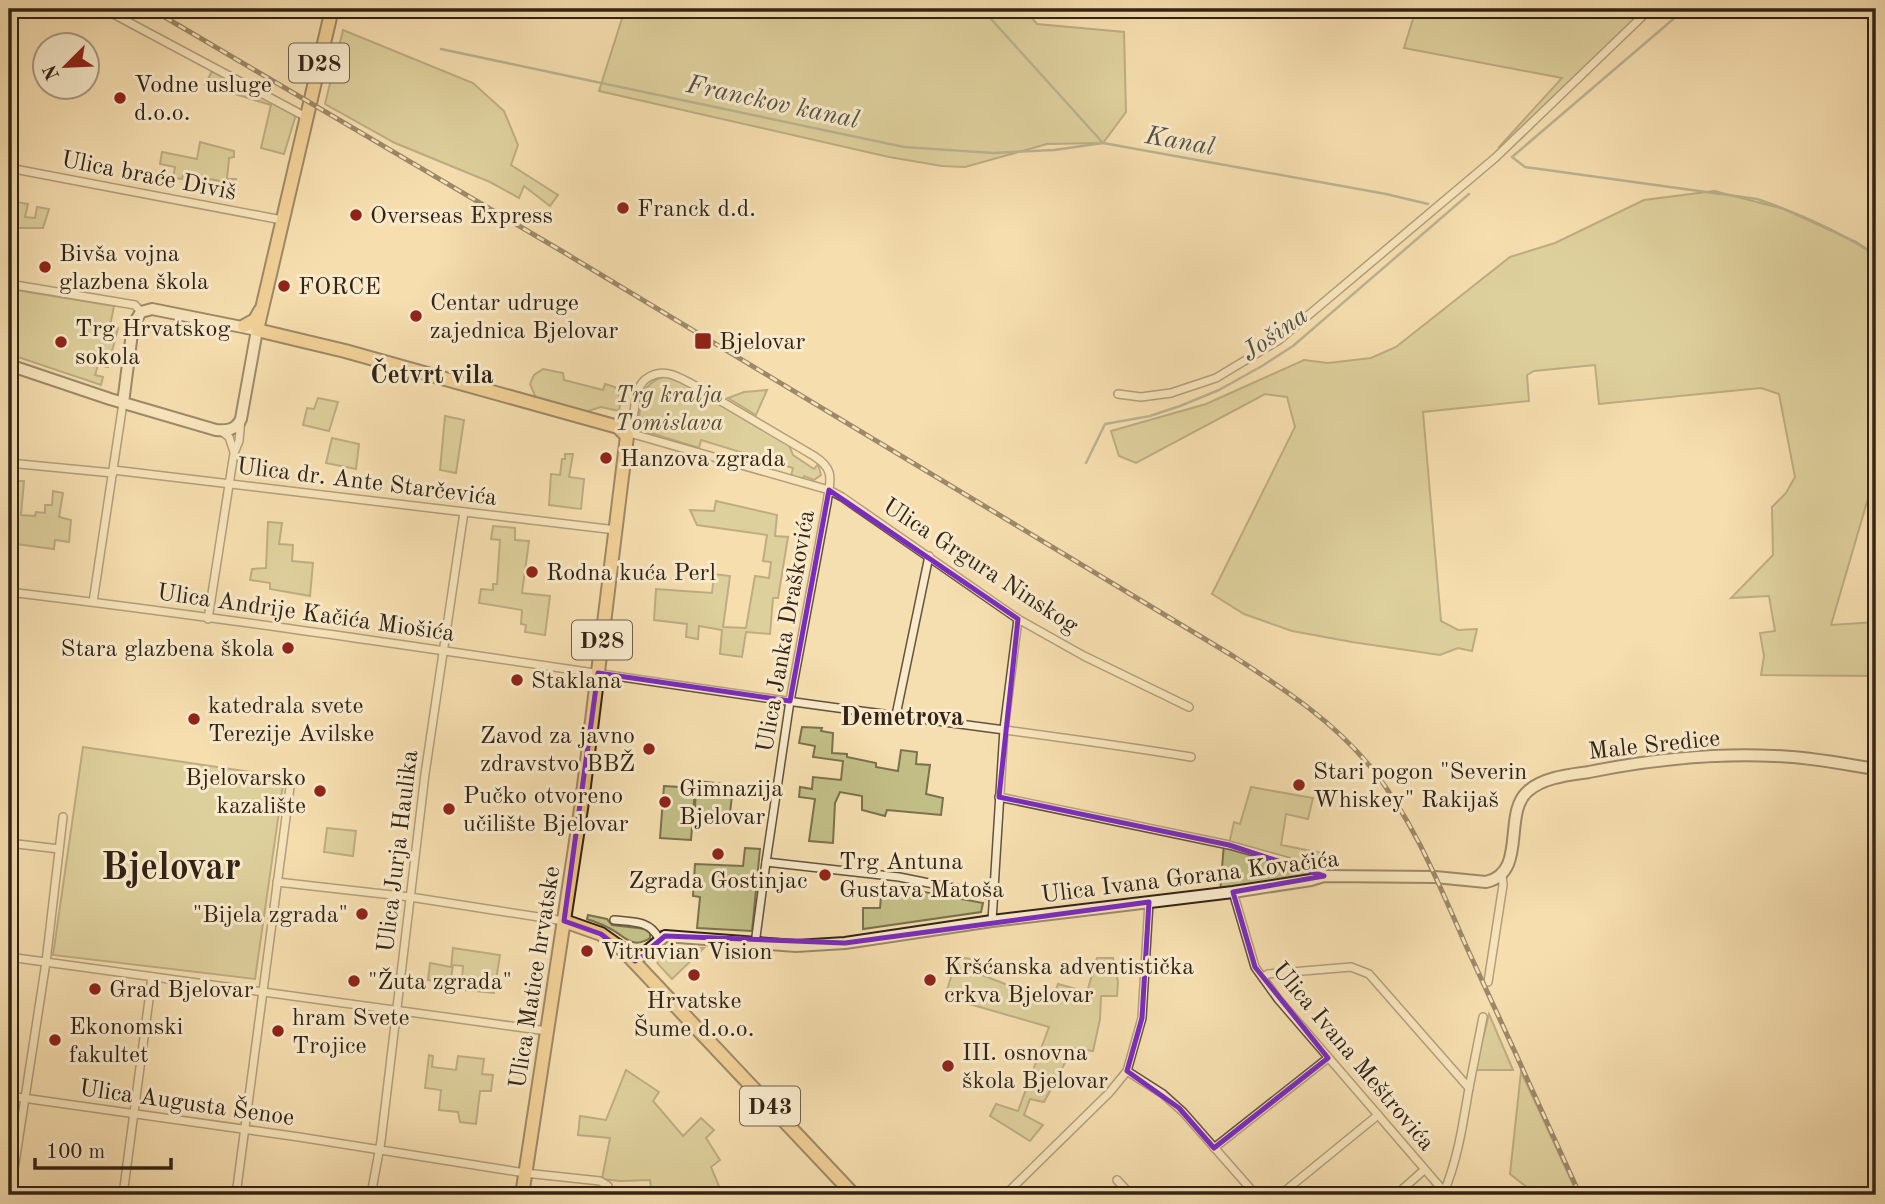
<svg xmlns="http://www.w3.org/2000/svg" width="1885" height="1204" font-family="'Old Standard TT',serif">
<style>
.green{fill:#c2bf86;stroke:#7a714e;stroke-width:2}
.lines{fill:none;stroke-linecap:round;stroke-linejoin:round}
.stream{stroke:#727f6f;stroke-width:2.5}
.street-casing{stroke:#63523c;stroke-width:10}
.secondary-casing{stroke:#322316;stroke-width:14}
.primary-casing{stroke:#322316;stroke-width:16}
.street{stroke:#f8eacb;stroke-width:7}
.secondary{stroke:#f8eacb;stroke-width:10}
.primary{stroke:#eabf78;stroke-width:12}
.rail-casing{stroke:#322316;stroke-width:5}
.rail{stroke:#f8eacb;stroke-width:2.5;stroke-dasharray:8;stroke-linecap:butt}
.marked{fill:none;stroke:#7b2cbf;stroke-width:5;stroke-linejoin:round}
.poi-dot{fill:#8f2418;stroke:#f8eacb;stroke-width:2.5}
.labels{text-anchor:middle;stroke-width:6;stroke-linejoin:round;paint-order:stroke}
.shield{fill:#f8eacb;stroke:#6d5f4c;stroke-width:2}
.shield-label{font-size:23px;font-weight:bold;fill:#322316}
.poi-label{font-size:24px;fill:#322316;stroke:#f8eacb;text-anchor:start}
.street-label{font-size:24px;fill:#322316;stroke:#f8eacb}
.park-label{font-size:24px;font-style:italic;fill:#564a32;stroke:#f8eacb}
.water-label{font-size:26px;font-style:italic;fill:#525142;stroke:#f8eacb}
.neighbourhood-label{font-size:26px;font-weight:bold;fill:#322316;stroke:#f8eacb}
.town-label{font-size:38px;font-weight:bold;fill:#322316;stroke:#f8eacb}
</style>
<rect width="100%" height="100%" fill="#f5deaf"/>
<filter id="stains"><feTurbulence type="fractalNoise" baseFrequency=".00286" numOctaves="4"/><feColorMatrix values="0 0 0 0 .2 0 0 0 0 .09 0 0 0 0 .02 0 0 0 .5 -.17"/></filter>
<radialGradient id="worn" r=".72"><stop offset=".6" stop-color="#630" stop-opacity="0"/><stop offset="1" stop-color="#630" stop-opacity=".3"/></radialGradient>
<g class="green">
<polygon points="625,9 1024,9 1037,24 1124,32 1126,112 1103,143 1047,144 965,167 942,166 889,157 599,91"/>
<polygon points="1416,9 1650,9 1504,150 1499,147 1562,78 1404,48"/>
<polygon points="343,30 473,83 504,111 518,145 511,165 558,195 550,206 524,186 519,198 490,182 395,143 325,104"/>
<polygon points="214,67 293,110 295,118 284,154 261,148 271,105 205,85"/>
<polygon points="200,142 234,151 234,157 229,158 227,179 236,179 235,184 209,179 208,182 203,181 203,177 183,175 182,179 173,178 175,167 160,164 162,152 197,159"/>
<polygon points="1714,191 1784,209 1856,242 1876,255 1876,471 1831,625 1876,622 1876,676 1761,675 1764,656 1760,633 1775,631 1769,596 1731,598 1773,555 1772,507 1786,493 1795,477 1779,394 1761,388 1599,404 1595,365 1534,371 1527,375 1529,401 1423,412 1441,621 1458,630 1477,629 1472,651 1458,648 1440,655 1352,642 1292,631 1244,614 1212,594 1295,427 1287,397 1265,394 1136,463 1119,456 1111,431 1206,404 1304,360 1328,363 1371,358 1396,347 1510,257 1555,243 1644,200"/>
<polygon points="17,202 28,204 25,217 35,218 37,207 49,209 43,228 9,228 9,212 16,212"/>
<polygon points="9,289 114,306 110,326 118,328 108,367 98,365 95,375 103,377 101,385 9,354"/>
<polygon points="543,369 563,373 564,380 603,390 605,384 615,387 621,399 619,411 601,407 585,412 536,398 530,384 534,375"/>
<path d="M665 376 674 377 789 445 793 455 814 469 818 464 821 475 814 480 804 476 802 481 791 476 793 468 701 440 699 448 638 429C641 404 637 385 665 376Z"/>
<polygon points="767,390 756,415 728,398 744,392"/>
<polygon points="318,398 338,402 329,431 303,425 307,408 314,409"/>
<polygon points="445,416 464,420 456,473 440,470"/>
<polygon points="332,438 359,444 356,469 326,463"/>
<polygon points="565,454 573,454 569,477 584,479 581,509 549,505 551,474 560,475 562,459 565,459"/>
<polygon points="16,481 24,481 21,515 35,516 36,512 45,513 45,505 52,505 53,491 63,493 59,517 71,520 69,542 55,540 54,549 9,543 9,495 14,496"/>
<polygon points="716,501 777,515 775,536 788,537 778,598 773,598 770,634 746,632 742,657 720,654 722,630 699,626 698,639 686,637 687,624 654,620 656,589 712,593 714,574 730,576 723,627 746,628 755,576 769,578 771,562 763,561 767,535 697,525 690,510 714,511"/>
<polygon points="268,522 282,523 279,544 293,545 292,561 313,563 310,596 270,589 270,583 250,580 252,569 266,568"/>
<polygon points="493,526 515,528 515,540 529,541 522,593 550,596 545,635 525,632 526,625 521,624 522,610 479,603 481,589 493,590 493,584 497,584 500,540 491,539"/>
<polygon points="802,727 822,728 821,731 833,733 832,753 847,754 847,757 876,763 876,767 898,771 901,750 917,752 916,764 930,765 926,794 943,798 941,815 887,810 885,816 862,810 862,796 840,792 835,803 833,843 809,841 815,799 799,797 800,787 812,789 813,777 841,780 843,761 813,757 815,746 799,743"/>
<polygon points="83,747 284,777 255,979 53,955"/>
<polygon points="697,781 733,785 729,823 694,818"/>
<polygon points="664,786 695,788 691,840 660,838"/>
<polygon points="1251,787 1313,798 1308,819 1286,814 1281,845 1322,853 1314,877 1220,894 1224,843 1229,844 1234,822 1240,824"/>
<polygon points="327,828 356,831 353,856 324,852"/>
<polygon points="745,848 760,849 752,931 697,928 700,897 693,896 695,864 743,866"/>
<polygon points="882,884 983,903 981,912 863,929 863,908 880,908"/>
<path d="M588 915 607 919 612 925 646 929 650 931V938C632 950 625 936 609 928 602 924 595 922 587 919Z"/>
<polygon points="664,947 704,948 672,979 658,964 655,958 659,950"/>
<polygon points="453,948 500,955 494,993 455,989 456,980 462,980 463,966 453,965 450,984 428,980 430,963 451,967"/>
<polygon points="957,957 980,960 977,973 1051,1002 1058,984 1087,992 1097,958 1113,958 1118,982 1117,996 1101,996 1100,1019 1093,1051 1073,1048 1044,1102 1030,1099 1024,1115 1043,1125 1030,1141 990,1116 996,1104 1018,1111 1049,1027 945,997"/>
<polygon points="1489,1014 1513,1070 1475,1070"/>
<polygon points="429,1055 433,1056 432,1067 456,1070 458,1056 484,1059 482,1074 493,1075 491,1091 480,1091 476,1124 460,1122 458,1112 439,1110 441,1090 425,1088"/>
<polygon points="626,1070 659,1092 653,1101 683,1136 701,1118 714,1130 706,1138 720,1160 711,1167 721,1191 716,1193 717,1195 652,1195 650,1180 621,1181 602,1179 610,1138 578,1135 580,1116 606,1120"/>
<polygon points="1521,1072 1578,1195 1537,1195 1510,1174"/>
</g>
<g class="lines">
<g class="stream">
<polyline points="982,9 1103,143 1386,194 1428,204"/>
<path d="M1685 9 1512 157 1525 167 1757 199C1798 213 1840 232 1876 255"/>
<polyline points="441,49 904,147 993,153 1054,150 1103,143"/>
<polyline points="1086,463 1105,424 1150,416 1180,406 1219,390 1262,366 1293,346 1469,194"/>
</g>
<g class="street-casing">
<g id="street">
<polyline points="104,9 306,117"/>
<polyline points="9,168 282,220"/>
<polyline points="9,284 135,305 141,312"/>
<polyline points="1118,394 1141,397 1171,393 1216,378 1279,340 1495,158 1650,9"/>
<polyline points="221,431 229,437 234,452"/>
<polyline points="9,463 113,473"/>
<polyline points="113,470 616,530"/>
<path d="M9 592C269 623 528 664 787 701 922 720 1057 735 1191 757"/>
<polyline points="93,602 123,403"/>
<polyline points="208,619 234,453 239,441 241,419"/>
<polyline points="896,715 929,556"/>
<polyline points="999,797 1229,845 1318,870 1324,876"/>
<polyline points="9,843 59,849"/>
<path d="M766 862 790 701 827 503C830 480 836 470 814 456L692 384C678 377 665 368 649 377 629 388 640 417 626 432L829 490 842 497 1018 619 1084 656 1189 707"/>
<polyline points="277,882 410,897 564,921"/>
<polyline points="1233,892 1255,967 1278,999 1447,1195"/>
<path d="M614 920C632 922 650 920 659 939"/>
<polyline points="992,921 1004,729 1018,619"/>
<polyline points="755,944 766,862 899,877 993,896"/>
<polyline points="9,957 547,1031"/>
<path d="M1263 977 1268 974 1351 967 1369 974 1469 1088C1463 1123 1458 1159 1444 1192"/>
<polyline points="1488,982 1503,885 1502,875"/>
<polyline points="1127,1071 1163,1094 1183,1112 1256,1195"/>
<polyline points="1469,1088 1483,1017"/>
<polyline points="9,1096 299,1137 525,1173 600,1181 608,1186 608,1195"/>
<polyline points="1214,1148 1328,1058"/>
<polyline points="1117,1180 1131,1195"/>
<polyline points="10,1195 46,962 63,817"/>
<polyline points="123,1195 152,977"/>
<polyline points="236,1195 290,787"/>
<polyline points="371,1195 381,1141 425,774 464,512"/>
<polyline points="1005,1195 1109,1093 1127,1071 1142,1018 1149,902"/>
<polyline points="1280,1195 1378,1115"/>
<polyline points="1396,1195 1424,1170"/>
</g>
</g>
<g class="secondary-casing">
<g id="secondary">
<path d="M9 365 110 399 216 430C227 431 236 430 241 419L257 330 152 309 141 312 133 325 123 403"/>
<path d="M635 961 665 936 796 946 845 943 992 921 1233 892 1311 880 1324 876 1435 877 1486 882C1528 873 1502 813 1528 791 1544 777 1569 775 1589 772 1649 760 1714 753 1775 756 1809 757 1843 764 1876 769"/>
</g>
</g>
<g class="primary-casing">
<g id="primary">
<polyline points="332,9 257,330 345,351 618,427 627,436 582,802 522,1195"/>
<polyline points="244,326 255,320 260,311"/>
<polyline points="564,921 601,934 622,949 854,1195"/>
</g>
</g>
<use href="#street" class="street"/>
<use href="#secondary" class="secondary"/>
<use href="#primary" class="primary"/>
<g class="rail-casing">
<path id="rail" d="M151 9 565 253 1233 656C1284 689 1335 722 1373 770 1415 823 1440 887 1467 948 1505 1030 1543 1113 1580 1195"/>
</g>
<use href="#rail" class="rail"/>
</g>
<path d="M0 0H1885V1204H0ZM829 490 1018 619 999 797 1229 845 1324 876 1233 892 1255 967 1328 1058 1214 1148 1179 1108 1127 1071 1142 1018 1149 902 845 943 665 936 635 961 601 934 564 921 598 673 790 701Z" fill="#f5deaf" fill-opacity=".55" fill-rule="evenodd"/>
<path class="marked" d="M829 490 1018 619 999 797 1229 845 1324 876 1233 892 1255 967 1328 1058 1214 1148 1179 1108 1127 1071 1142 1018 1149 902 845 943 665 936 635 961 601 934 564 921 598 673 790 701Z"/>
<g class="poi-dot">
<circle cx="120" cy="98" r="7"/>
<circle cx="623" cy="208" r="7"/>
<circle cx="356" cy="215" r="7"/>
<circle cx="45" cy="267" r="7"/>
<circle cx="284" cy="286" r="7"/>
<circle cx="416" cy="316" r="7"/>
<rect x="694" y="332" width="18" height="18" rx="3.5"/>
<circle cx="61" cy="342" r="7"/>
<circle cx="606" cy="458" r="7"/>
<circle cx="532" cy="572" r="7"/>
<circle cx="288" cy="648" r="7"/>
<circle cx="517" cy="680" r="7"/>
<circle cx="194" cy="719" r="7"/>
<circle cx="649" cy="749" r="7"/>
<circle cx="1299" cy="785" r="7"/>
<circle cx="320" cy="791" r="7"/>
<circle cx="665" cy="802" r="7"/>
<circle cx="449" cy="809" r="7"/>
<circle cx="718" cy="854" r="7"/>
<circle cx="825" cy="875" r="7"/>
<circle cx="362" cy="914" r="7"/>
<circle cx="587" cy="951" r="7"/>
<circle cx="694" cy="975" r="7"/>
<circle cx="930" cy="980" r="7"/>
<circle cx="354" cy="981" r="7"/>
<circle cx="95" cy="989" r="7"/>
<circle cx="278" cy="1031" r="7"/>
<circle cx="55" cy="1040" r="7"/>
<circle cx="948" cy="1066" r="7"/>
</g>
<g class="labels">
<g class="shield">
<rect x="289" y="43.5" width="60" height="39" rx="5"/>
<rect x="572" y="620.5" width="60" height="39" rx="5"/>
<rect x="740" y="1086.5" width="60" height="39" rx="5"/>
</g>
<g class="shield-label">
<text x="319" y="71">D28</text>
<text x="602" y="648">D28</text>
<text x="770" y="1114">D43</text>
</g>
<g class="poi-label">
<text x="134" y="92">Vodne usluge<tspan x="134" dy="28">d.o.o.</tspan></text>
<text x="637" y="216">Franck d.d.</text>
<text x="370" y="223">Overseas Express</text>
<text x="59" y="261">Bivša vojna<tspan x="59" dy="28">glazbena škola</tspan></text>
<text x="298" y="294">FORCE</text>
<text x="430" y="310">Centar udruge<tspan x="430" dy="28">zajednica Bjelovar</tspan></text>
<text x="75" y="336">Trg Hrvatskog<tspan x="75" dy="28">sokola</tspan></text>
<text x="719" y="349">Bjelovar</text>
<text x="620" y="466">Hanzova zgrada</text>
<text x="546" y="580">Rodna kuća Perl</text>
<text x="274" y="656" text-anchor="end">Stara glazbena škola</text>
<text x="531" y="688">Staklana</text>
<text x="208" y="713">katedrala svete<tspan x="208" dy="28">Terezije Avilske</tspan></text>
<text x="635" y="743" text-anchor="end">Zavod za javno<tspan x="635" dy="28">zdravstvo BBŽ</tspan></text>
<text x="1313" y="779">Stari pogon "Severin<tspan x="1313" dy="28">Whiskey" Rakijaš</tspan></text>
<text x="306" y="785" text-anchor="end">Bjelovarsko<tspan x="306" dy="28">kazalište</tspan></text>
<text x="679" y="796">Gimnazija<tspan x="679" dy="28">Bjelovar</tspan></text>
<text x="463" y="803">Pučko otvoreno<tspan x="463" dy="28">učilište Bjelovar</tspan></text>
<text x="839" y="869">Trg Antuna<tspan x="839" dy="28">Gustava Matoša</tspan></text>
<text x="718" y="888" text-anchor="middle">Zgrada Gostinjac</text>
<text x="348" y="922" text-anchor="end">"Bijela zgrada"</text>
<text x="601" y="959">Vitruvian Vision</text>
<text x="944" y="974">Kršćanska adventistička<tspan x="944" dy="28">crkva Bjelovar</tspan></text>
<text x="368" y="989">"Žuta zgrada"</text>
<text x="109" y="997">Grad Bjelovar</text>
<text x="694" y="1008" text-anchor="middle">Hrvatske<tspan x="694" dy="28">Šume d.o.o.</tspan></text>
<text x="292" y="1025">hram Svete<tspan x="292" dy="28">Trojice</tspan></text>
<text x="69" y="1034">Ekonomski<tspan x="69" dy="28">fakultet</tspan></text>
<text x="962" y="1060">III. osnovna<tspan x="962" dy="28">škola Bjelovar</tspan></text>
</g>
<g class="street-label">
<text transform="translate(149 175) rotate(11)" y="8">Ulica braće Diviš</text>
<text transform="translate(367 481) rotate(7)" y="8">Ulica dr. Ante Starčevića</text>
<text transform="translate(981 565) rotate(33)" y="8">Ulica Grgura Ninskog</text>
<text transform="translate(306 612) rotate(8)" y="8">Ulica Andrije Kačića Miošića</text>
<text transform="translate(785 631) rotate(-80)" y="8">Ulica Janka Draškovića</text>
<text transform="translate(1654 744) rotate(-6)" y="8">Male Sredice</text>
<text transform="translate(397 851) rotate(-83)" y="8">Ulica Jurja Haulika</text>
<text transform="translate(1190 876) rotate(-7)" y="8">Ulica Ivana Gorana Kovačića</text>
<text transform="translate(534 977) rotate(-81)" y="8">Ulica Matice hrvatske</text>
<text transform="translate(1354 1056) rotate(50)" y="8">Ulica Ivana Meštrovića</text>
<text transform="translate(187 1102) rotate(8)" y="8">Ulica Augusta Šenoe</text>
</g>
<g class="park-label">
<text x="669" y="402">Trg kralja<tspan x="669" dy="28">Tomislava</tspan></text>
</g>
<g class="water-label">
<text transform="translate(773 101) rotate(12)" y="9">Franckov kanal</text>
<text transform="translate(1180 140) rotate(10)" y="9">Kanal</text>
<text transform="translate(1274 333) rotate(-35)" y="9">Jošina</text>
</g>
<g class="neighbourhood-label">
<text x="432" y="383">Četvrt vila</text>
<text x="902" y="725">Demetrova</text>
</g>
<g class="town-label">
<text x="171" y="879">Bjelovar</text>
</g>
</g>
<rect width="1885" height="1204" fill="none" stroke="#f5deaf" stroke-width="35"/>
<rect x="10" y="10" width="1864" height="1183" fill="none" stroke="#322316" stroke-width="3.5"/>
<rect x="18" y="18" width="1850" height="1169" fill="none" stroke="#322316" stroke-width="2"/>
<g transform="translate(66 66) rotate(246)"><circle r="33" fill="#f8eacb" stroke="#a99a83" stroke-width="2"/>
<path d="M0-5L12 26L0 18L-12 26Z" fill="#8f2418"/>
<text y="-10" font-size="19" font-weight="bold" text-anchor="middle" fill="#322316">N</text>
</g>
<path d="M35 1158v10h136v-10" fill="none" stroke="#322316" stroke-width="3.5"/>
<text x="46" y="1158" font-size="21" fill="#322316" stroke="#f8eacb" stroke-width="5" paint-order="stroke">100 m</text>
<rect width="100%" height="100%" filter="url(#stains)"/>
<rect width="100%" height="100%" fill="url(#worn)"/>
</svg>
